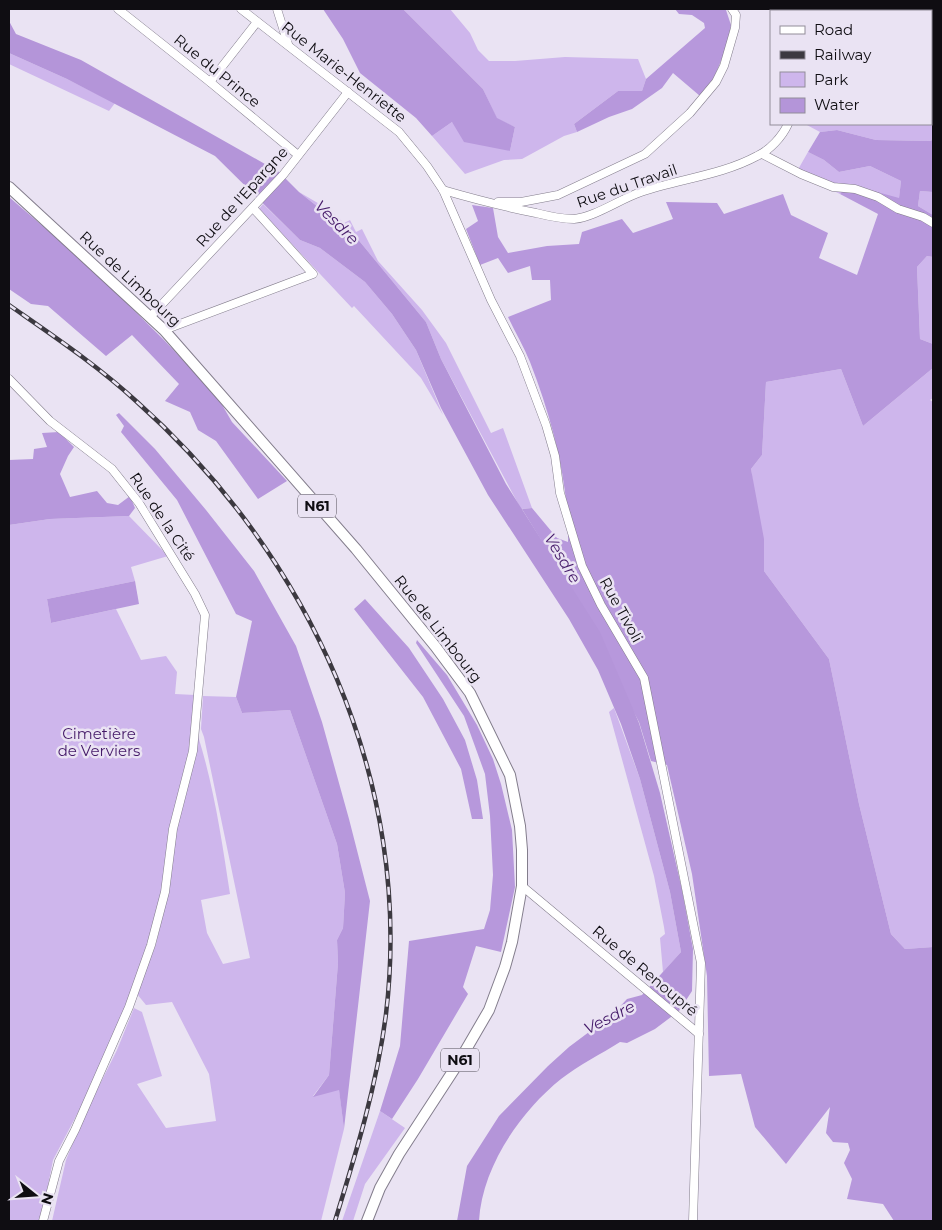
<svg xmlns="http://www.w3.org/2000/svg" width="942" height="1230" font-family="Montserrat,sans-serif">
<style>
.green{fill:#ceb6ec}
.forest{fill:#b798dc}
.water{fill:#b495d9}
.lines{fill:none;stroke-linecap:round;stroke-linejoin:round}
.minor-casing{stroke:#837d8c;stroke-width:9}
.major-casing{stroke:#837d8c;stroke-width:12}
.minor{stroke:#fff;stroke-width:8}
.major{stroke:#fff;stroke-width:10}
.rail-casing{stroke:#3c3940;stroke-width:4.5}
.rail{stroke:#eae3f3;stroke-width:2.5;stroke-dasharray:8;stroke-linecap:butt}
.labels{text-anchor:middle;stroke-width:5;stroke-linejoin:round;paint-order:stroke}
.shield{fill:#eae3f3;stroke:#514d56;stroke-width:1}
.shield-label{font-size:14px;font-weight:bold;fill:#0f0d12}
.street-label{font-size:15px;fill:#0f0d12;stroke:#eae3f3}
.park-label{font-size:15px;fill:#441968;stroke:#eae3f3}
.water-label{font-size:16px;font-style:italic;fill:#451a69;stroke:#eae3f3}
</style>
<rect width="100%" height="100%" fill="#eae3f3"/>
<g class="green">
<polygon points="403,9 450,9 470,33 478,50 489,61 515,61 565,57 638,59 646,79 642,91 618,91 574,124 577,132 564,136 522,159 504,160 465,174 432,136 452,122 510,151 515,127 497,119 483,89"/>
<polygon points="891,9 933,9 933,86 931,87 931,11 891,11"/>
<polygon points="9,53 67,79 115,103 109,111 9,64"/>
<polygon points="931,123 933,125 933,138 931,141 876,140 837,130 820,132 805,124"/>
<polygon points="808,152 824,160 839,172 870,166 901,181 899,199 848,184 840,194 796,173"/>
<polygon points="920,191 933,192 933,215 918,206"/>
<polygon points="299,192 328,209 344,223 350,220 356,232 362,229 378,261 422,310 446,343 491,433 503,428 532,508 521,509 441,359 426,322 356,237"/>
<polygon points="263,204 300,240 320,248 365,282 392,314 416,350 443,415 421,378 354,306 352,308 259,209"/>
<polygon points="927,256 933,257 933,344 920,339 917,267"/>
<polygon points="933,368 933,398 930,400 933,402 933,947 905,949 891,934 859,804 829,659 764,571 751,469 762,455 766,382 841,369 863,426"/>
<polygon points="129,516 168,556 131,567 135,581 47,599 51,623 116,609 141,660 166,656 177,672 175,694 195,695 190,749 162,893 147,945 125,1008 85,1099 53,1160 41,1221 9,1221 9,525 50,519"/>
<path d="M203 696 236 697 242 713 290 710 337 844 345 893 343 928 337 940 338 963 329 1075 313 1096 339 1089 344 1129 321 1221H52L66 1160 83 1118 117 1050 134 1008 142 1012 162 1076 137 1084 166 1128 216 1121 209 1074 172 1002 146 1005 137 994 156 944 170 884 176 832 198 736C214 787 222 841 230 894L201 900 207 933 223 964 250 958 204 737 201 729Z"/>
<polygon points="614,708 640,779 670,892 681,952 663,972 660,938 665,934 664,927 654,876 609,712"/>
<polygon points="380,1111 405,1128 365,1184 353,1221 342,1221"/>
</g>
<g class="forest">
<polygon points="323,9 403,9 483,89 497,118 515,127 510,151 464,142 452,122 432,136 416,118 360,73 343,39"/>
<polygon points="675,9 726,10 731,25 727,46 714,78 700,96 673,73 662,88 632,109 609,117 577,132 574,124 618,91 642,91 646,79 705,28 704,23 692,15 679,14"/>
<path d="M837 130 876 140 931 141 933 138V192L920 191 918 206 933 215V257L927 256 917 267 920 339 933 344V368L863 426 841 369 766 382 762 455 751 469 764 539V571L829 659 859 804 891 934 905 949 933 947V1221H894L883 1204 847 1199 852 1179 844 1163 850 1150 848 1143 833 1142 826 1133 830 1107 786 1164 755 1127 741 1074 709 1076 707 976 692 874 667 765 651 761 639 722 551 556 522 509 532 508 557 538 568 542C569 481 552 419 530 362 524 347 515 332 508 317L551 300 550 280H532L530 266 508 273 498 258 480 265 466 229 478 221 472 205 493 208 498 237 508 253 547 246 579 244 582 232 622 219 633 233 673 219 666 202 717 203 724 214 783 194 791 215 828 233 819 258 857 275 878 214 840 194 848 184 899 198 901 181 870 166 839 172 824 160 808 152 820 132Z"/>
<polygon points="9,197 88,265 164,340 217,396 232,422 287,481 258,499 216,441 198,430 190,412 165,401 179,384 132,335 106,356 48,306 31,304 9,289"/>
<polygon points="119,413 155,449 206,510 254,571 296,646 322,722 349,819 370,901 344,1129 339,1090 313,1097 329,1075 338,963 337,940 343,928 345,893 337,844 290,710 242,713 236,697 252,621 236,614 177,500 121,432 124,426 116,415"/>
<polygon points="59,432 74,447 68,456 60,474 70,497 97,491 107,503 118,505 130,496 135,508 129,516 50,519 9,525 9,460 33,459 34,449 47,447 42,433"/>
<polygon points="135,581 139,604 51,623 47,599"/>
<polygon points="365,599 409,648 443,699 465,740 477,780 483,819 472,819 461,769 423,697 354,609"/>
<polygon points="417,640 447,675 477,725 493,759 501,784 512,830 515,887 501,952 476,946 463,987 468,994 418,1079 392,1119 380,1111 400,1046 409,941 484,929 490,910 493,875 490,816 485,774 464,716 416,643"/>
</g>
<path class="water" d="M9 21 16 34 81 60 279 172 299 192 356 237 426 322 441 359 506 484 600 632 639 723 660 793 682 890 693 949 692 991 679 1011 655 1029 627 1043 620 1042C601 1054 579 1065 561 1079 520 1112 482 1167 479 1221H457L467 1166 499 1116 548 1066 569 1047 613 1014 627 999 642 995 681 952 670 892 640 779 621 724 598 670 569 619 488 495 441 408 416 350 392 314 365 282 320 248 300 240 215 156 67 79 9 53Z"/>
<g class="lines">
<g class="minor-casing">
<g id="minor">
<polyline points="118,9 210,82 298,155"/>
<polyline points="241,9 399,132 427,166 443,190 491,300 520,356 546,425 555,456 560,493 582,566 601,605 644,678 701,963 693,1221"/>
<polyline points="277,9 288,44"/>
<polyline points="210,82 257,22"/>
<polyline points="762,154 801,174 833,187 855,189 878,197 898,209 923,217 933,223"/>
<path d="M443 190C474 199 505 207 536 213 548 216 561 219 574 219 595 217 620 199 641 192 679 179 722 175 757 156 770 150 782 137 788 124"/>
<polyline points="498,202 521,202 558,195 645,154 690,113 716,82 724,66 735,28 736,15 732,9"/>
<polyline points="151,316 283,175 348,92"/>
<polyline points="164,330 313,274 253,208"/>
<polyline points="9,379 50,421 112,469 139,503 195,594 205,615 193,751 173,829 165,892 151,945 129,1007 75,1130 59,1161 43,1221"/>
<polyline points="522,886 699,1034"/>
</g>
</g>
<g class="major-casing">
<polyline id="major" points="9,187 164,330 356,549 435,646 470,693 510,775 520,826 522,850 522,886 512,942 505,967 489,1010 457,1065 399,1154 380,1188 367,1221"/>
</g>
<use href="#minor" class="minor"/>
<use href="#major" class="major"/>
<g class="rail-casing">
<path id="rail" d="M9 305C52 335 97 365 136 401 309 555 414 781 386 1014 377 1085 356 1153 335 1221"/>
</g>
<use href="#rail" class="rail"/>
</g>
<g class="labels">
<g class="shield">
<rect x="298" y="494.5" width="38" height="23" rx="4"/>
<rect x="441" y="1048.5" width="38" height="23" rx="4"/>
</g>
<g class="shield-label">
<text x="317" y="511">N61</text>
<text x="460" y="1065">N61</text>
</g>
<g class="street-label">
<text transform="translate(217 71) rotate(39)" y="5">Rue du Prince</text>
<text transform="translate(344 72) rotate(38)" y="5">Rue Marie-Henriette</text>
<text transform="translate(627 186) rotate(-19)" y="5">Rue du Travail</text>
<text transform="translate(242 197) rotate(-48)" y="5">Rue de l'Epargne</text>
<text transform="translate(130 279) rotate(43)" y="5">Rue de Limbourg</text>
<text transform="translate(162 517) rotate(56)" y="5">Rue de la Cité</text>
<text transform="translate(621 610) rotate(61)" y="5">Rue Tivoli</text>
<text transform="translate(438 629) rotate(52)" y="5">Rue de Limbourg</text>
<text transform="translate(645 971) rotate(40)" y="5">Rue de Renoupré</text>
</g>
<g class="park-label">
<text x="99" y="739">Cimetière<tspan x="99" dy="17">de Verviers</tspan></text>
</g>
<g class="water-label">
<text transform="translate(337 222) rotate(45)" y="6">Vesdre</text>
<text transform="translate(563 558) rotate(59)" y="6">Vesdre</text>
<text transform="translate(609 1017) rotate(-27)" y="6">Vesdre</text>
</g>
</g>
<rect width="942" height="1230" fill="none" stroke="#0f0d12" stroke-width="20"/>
<rect x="770" y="10" width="162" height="115" fill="#eae3f3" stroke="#928d99"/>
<rect x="780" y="26" width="25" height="8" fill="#ffffff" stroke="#928d99"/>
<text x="814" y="35" font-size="15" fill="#0f0d12">Road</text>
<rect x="780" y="51" width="25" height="8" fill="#3c3940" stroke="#928d99"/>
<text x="814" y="60" font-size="15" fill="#0f0d12">Railway</text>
<rect x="780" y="72" width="25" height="15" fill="#ceb6ec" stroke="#928d99"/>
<text x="814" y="85" font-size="15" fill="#0f0d12">Park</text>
<rect x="780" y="98" width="25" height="15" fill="#b495d9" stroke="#928d99"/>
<text x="814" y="110" font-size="15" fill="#0f0d12">Water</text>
<g transform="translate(35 1195) rotate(107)" stroke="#eae3f3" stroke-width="4" paint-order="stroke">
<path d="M0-4L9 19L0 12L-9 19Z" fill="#0f0d12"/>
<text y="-8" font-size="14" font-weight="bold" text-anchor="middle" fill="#0f0d12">N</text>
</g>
</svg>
